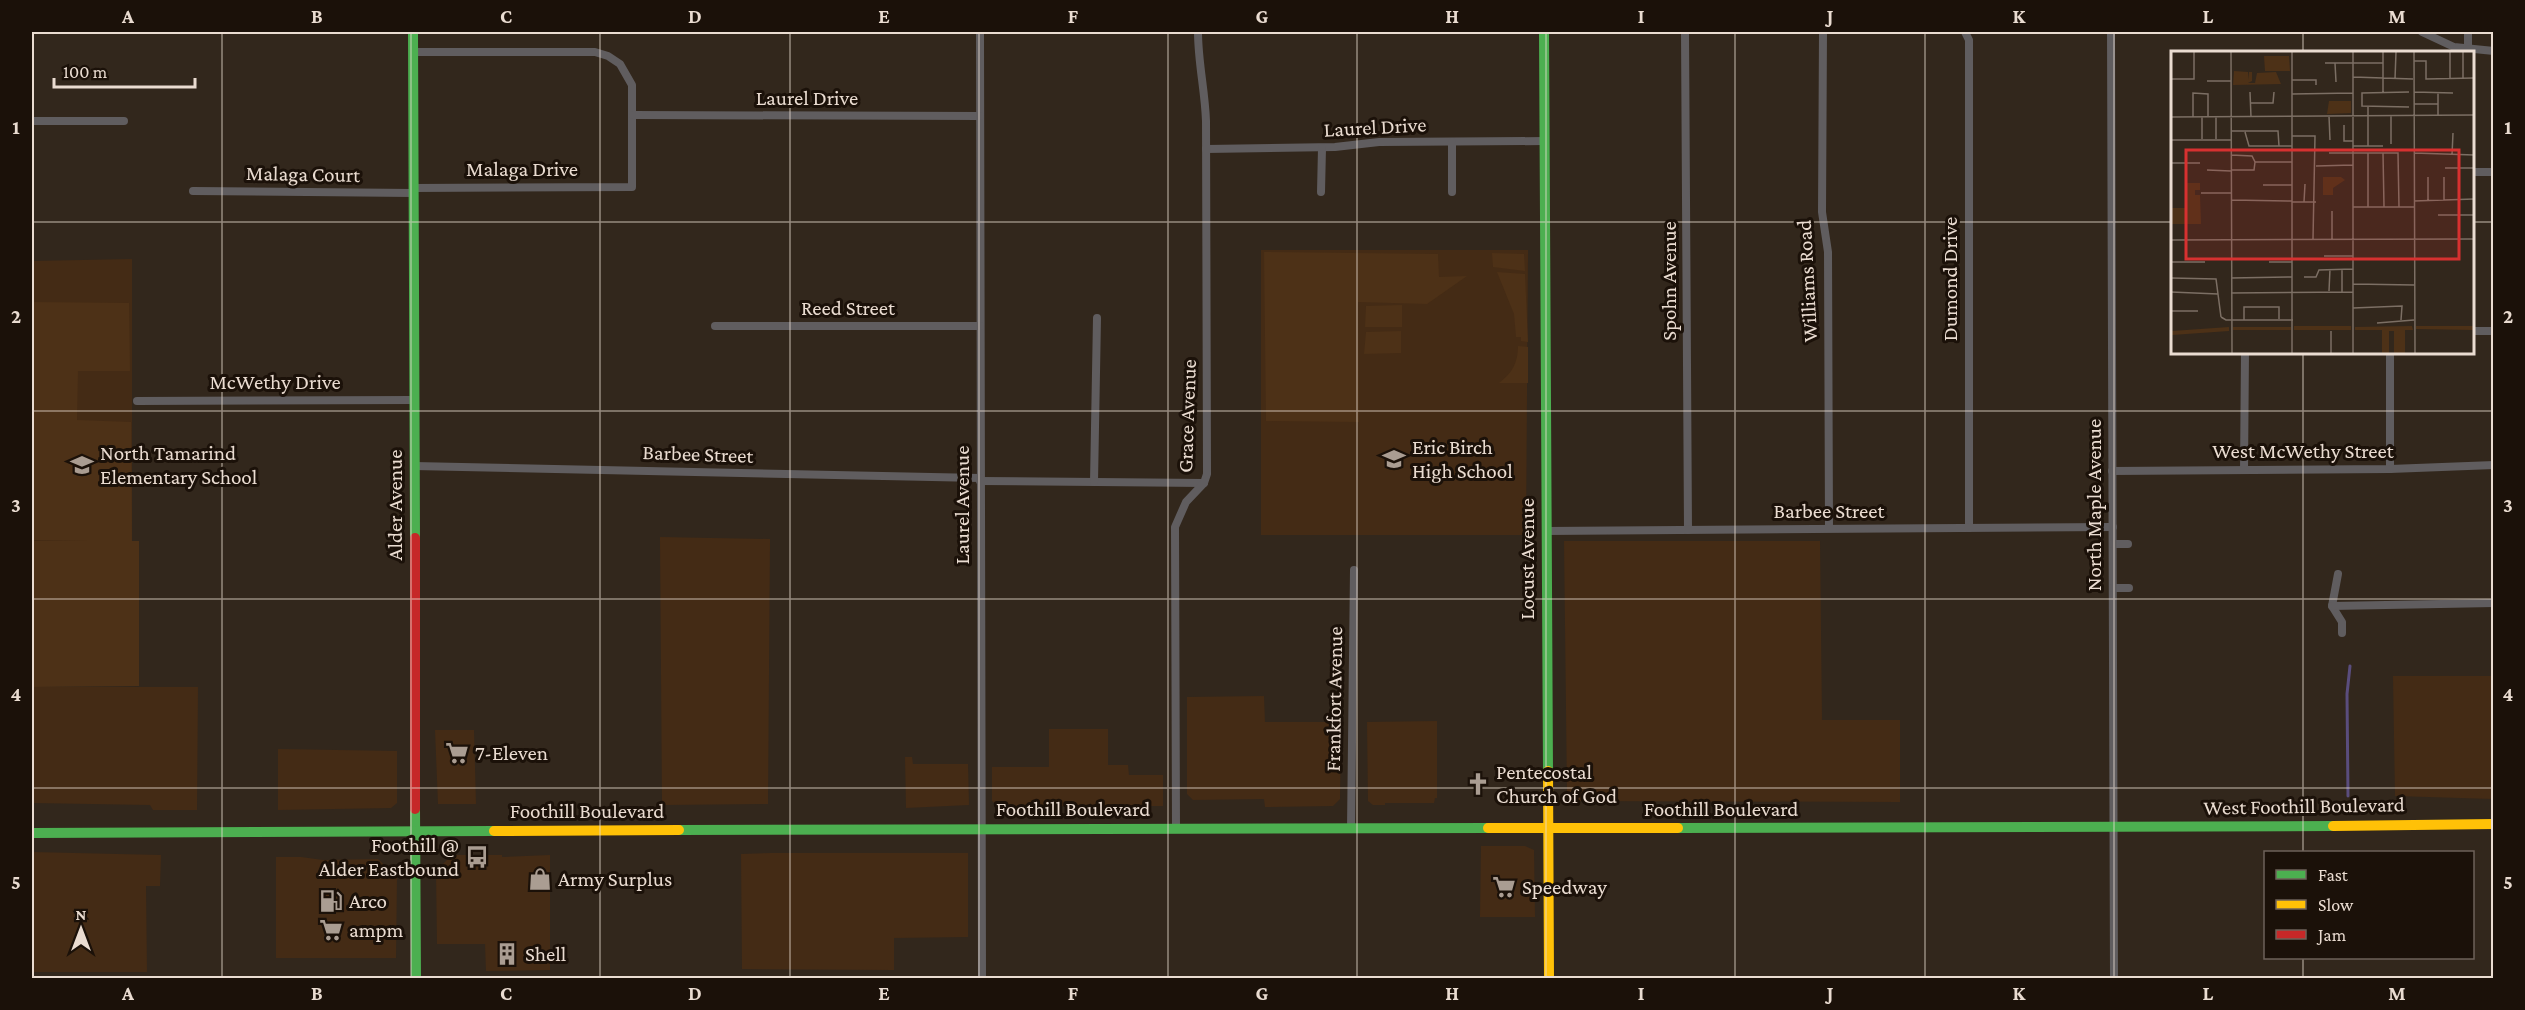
<svg xmlns="http://www.w3.org/2000/svg" width="2525" height="1010" font-family="'Crimson Pro',serif">
<style>
.built{fill:#442b15}
.green{fill:#4d3117}
.lines{fill:none;stroke-linecap:round;stroke-linejoin:round}
.stream{stroke:#5a4d7d;stroke-width:3}
.street{stroke:#605d5f;stroke-width:8}
.fast{stroke:#4caf50;stroke-width:10}
.slow{stroke:#ffc107;stroke-width:10}
.jam{stroke:#c62828;stroke-width:10}
.grid{fill:none;stroke:#eadcd1;stroke-width:1.5;stroke-opacity:0.55}
.labels{text-anchor:middle;stroke-width:6;stroke-linejoin:round;paint-order:stroke}
.street-label{font-size:21px;fill:#eadcd1;stroke:#1b1109}
.poi-label{font-size:21px;fill:#eadcd1;stroke:#1b1109;text-anchor:start}
.inset-road{fill:none;stroke:#7c6f64;stroke-width:1.5}
.view{fill:#d73130;fill-opacity:0.15;stroke:#d73130;stroke-width:3}
.inset-edge{fill:none;stroke:#eadcd1;stroke-width:3}
.neatline{fill:none;stroke:#eadcd1;stroke-width:2}
.grid-label{font-size:20px;text-anchor:middle;font-weight:bold;fill:#eadcd1}
</style>
<rect width="100%" height="100%" fill="#32271c"/>
<g class="built">
<polygon points="1261,250 1528,250 1526,535 1261,535"/>
<polygon points="132,259 132,541 32,541 32,261"/>
<polygon points="660,537 770,539 768,804 662,805"/>
<polygon points="1564,541 1820,541 1822,720 1900,720 1900,802 1577,801 1571,798 1567,793"/>
<polygon points="2393,676 2493,676 2493,799 2395,796"/>
<polygon points="32,687 198,687 197,810 153,810 150,805 32,803"/>
<polygon points="1264,696 1265,722 1341,722 1340,799 1333,806 1265,807 1264,799 1193,800 1187,794 1187,697"/>
<polygon points="1437,721 1437,798 1435,798 1434,803 1385,803 1385,805 1373,805 1368,801 1367,722"/>
<polygon points="1049,729 1108,729 1108,765 1128,765 1129,775 1163,775 1163,806 998,806 992,801 992,767 1049,767"/>
<polygon points="435,730 474,730 476,804 438,804"/>
<polygon points="278,749 397,751 397,803 391,808 278,810"/>
<polygon points="905,757 912,757 913,764 968,764 969,805 906,808"/>
<polygon points="1481,846 1525,846 1534,850 1535,917 1480,917"/>
<polygon points="32,852 161,855 160,886 146,886 147,972 32,972"/>
<polygon points="771,853 968,853 968,937 894,938 894,970 742,969 741,854"/>
<polygon points="452,855 502,855 502,857 550,855 550,970 486,971 485,944 437,944 436,871"/>
<polygon points="276,857 301,857 323,860 378,859 397,877 396,958 276,958"/>
</g>
<g class="green">
<polygon points="1264,252 1438,254 1439,277 1467,276 1427,304 1358,302 1359,422 1266,421"/>
<polygon points="1492,253 1524,254 1525,271 1493,267"/>
<polygon points="1497,272 1525,274 1528,342 1521,341 1521,337 1516,337 1514,314"/>
<polygon points="32,302 129,303 130,371 78,371 77,420 131,422 132,541 139,541 139,686 32,687 32,541 87,541 32,540"/>
<polygon points="1402,305 1402,327 1365,327 1366,306"/>
<polygon points="1401,331 1401,353 1364,354 1366,332"/>
<path d="M1518 346 1528 347V383H1499C1512 373 1518 363 1518 346Z"/>
</g>
<g class="lines">
<polyline class="stream" points="2348,796 2347,694 2350,666"/>
<g class="street">
<polyline points="980,32 982,978"/>
<polyline points="1685,32 1688,530"/>
<polyline points="1823,32 1822,212 1828,252 1829,528"/>
<polyline points="1965,32 1969,40 1969,528"/>
<polyline points="2111,32 2114,978"/>
<polyline points="2422,32 2454,47 2494,51"/>
<polyline points="2468,50 2468,32"/>
<polyline points="413,52 595,52 608,56 620,64 632,85 632,187 413,188"/>
<polyline points="633,115 980,116"/>
<polyline points="32,121 124,121"/>
<polyline points="1206,149 1335,147 1379,142 1545,141"/>
<polyline points="2472,172 2494,172"/>
<polyline points="193,191 413,193"/>
<polyline points="1321,192 1322,148"/>
<polyline points="1452,192 1452,142"/>
<polyline points="715,326 980,326"/>
<polyline points="2472,331 2494,331"/>
<polyline points="2390,352 2390,469"/>
<polyline points="137,401 414,400"/>
<polyline points="414,466 980,478"/>
<polyline points="2244,470 2245,352"/>
<polyline points="2112,471 2390,469 2494,465"/>
<polyline points="980,481 1204,483"/>
<polyline points="1094,482 1097,318"/>
<polyline points="1546,531 2113,527"/>
<polyline points="2113,544 2128,544"/>
<polyline points="2338,574 2332,606 2342,622 2342,633"/>
<polyline points="2113,588 2129,588"/>
<polyline points="2332,606 2494,603"/>
<path d="M1176 828 1175 527 1186 502 1204 483 1207 474 1206 121C1205 91 1198 62 1198 32"/>
<polyline points="1351,829 1354,570"/>
</g>
<g class="fast">
<polyline points="413,32 415,538"/>
<polyline points="1544,32 1548,771"/>
<polyline points="415,809 416,978"/>
<polyline points="1678,828 2333,826"/>
<polyline points="679,830 1488,828"/>
<polyline points="32,833 494,831"/>
</g>
<g class="slow">
<polyline points="1548,771 1549,978"/>
<polyline points="2333,826 2494,824"/>
<polyline points="1488,828 1678,828"/>
<polyline points="494,831 679,830"/>
</g>
<polyline class="jam" points="415,538 415,809"/>
</g>
<path class="grid" d="M222 32V978M411 32V978M600 32V978M790 32V978M979 32V978M1168 32V978M1357 32V978M1546 32V978M1735 32V978M1925 32V978M2114 32V978M2303 32V52M32 222H2172M2472 222H2494M2303 352V852M32 411H2494M32 599H2494M32 788H2494M2303 958V978"/>
<defs>
<g id="school-bare" transform="scale(1.8)"><path d="M0-5L7-2L0 1L-7-2ZM-4 1L0 2.5L4 1V4Q0 6-4 4Z" fill="#aa9d92" stroke="#1b1109" stroke-width="2.5" paint-order="stroke"/></g>
<g id="supermarket-bare" transform="scale(1.8)"><path d="M-6-5.5h2.5l.6 2H6L4.5 2H-2.5L-4.4-4H-6ZM-1.5 3.2a1.3 1.3 0 1 0 .1 0ZM3 3.2a1.3 1.3 0 1 0 .1 0Z" fill="#aa9d92" stroke="#1b1109" stroke-width="2.5" paint-order="stroke"/></g>
<g id="church-bare" transform="scale(1.8)"><path d="M-1.2-6h2.4v3.5h3.3v2.4h-3.3V6h-2.4V-.1h-3.3v-2.4h3.3Z" fill="#aa9d92" stroke="#1b1109" stroke-width="2.5" paint-order="stroke"/></g>
<g id="bus-bare" transform="scale(1.8)"><path d="M-5-6H5V4H4V6H2V4H-2V6H-4V4H-5ZM-3.5-4V0h7V-4ZM-3.5 1.2v1.5H-2V1.2ZM2 1.2v1.5H3.5V1.2Z" fill="#aa9d92" stroke="#1b1109" stroke-width="2.5" paint-order="stroke"/></g>
<g id="shop-bare" transform="scale(1.8)"><path d="M-5-2.5h2.3a2.7 3.5 0 0 1 5.4 0H5L5.5 6h-11ZM-1.5-2.5h3a1.5 2.3 0 0 0-3 0Z" fill="#aa9d92" stroke="#1b1109" stroke-width="2.5" paint-order="stroke"/></g>
<g id="fuel-bare" transform="scale(1.8)"><path d="M-5.5-6h7V0h2V4h1.3V-2.5L3-4.5l.8-.8L6-3V5H2.5V1h-1V6h-7ZM-4.2-4.7v3.2H.2V-4.7Z" fill="#aa9d92" stroke="#1b1109" stroke-width="2.5" paint-order="stroke"/></g>
<g id="building-bare" transform="scale(1.8)"><path d="M-4-6H4V6H1V3H-1V6H-4ZM-2.5-4.3h1.7v1.8h-1.7ZM.8-4.3h1.7v1.8H.8ZM-2.5-1h1.7V.8h-1.7ZM.8-1h1.7V.8H.8Z" fill="#aa9d92" stroke="#1b1109" stroke-width="2.5" paint-order="stroke"/></g>
</defs>
<g fill-rule="evenodd">
<use href="#school-bare" x="1394" y="459"/>
<use href="#school-bare" x="82" y="465"/>
<use href="#supermarket-bare" x="457" y="753"/>
<use href="#church-bare" x="1478" y="784"/>
<use href="#bus-bare" x="477" y="857"/>
<use href="#shop-bare" x="540" y="879"/>
<use href="#supermarket-bare" x="1504" y="887"/>
<use href="#fuel-bare" x="331" y="901"/>
<use href="#supermarket-bare" x="331" y="930"/>
<use href="#building-bare" x="507" y="954"/>
</g>
<g class="labels">
<g class="street-label">
<text x="807" y="105">Laurel Drive</text>
<text transform="translate(1375 127) rotate(-3)" y="7">Laurel Drive</text>
<text x="522" y="176">Malaga Drive</text>
<text transform="translate(303 174) rotate(1)" y="7">Malaga Court</text>
<text transform="translate(1950 279) rotate(-90)" y="7">Dumond Drive</text>
<text transform="translate(1669 281) rotate(-90)" y="7">Spohn Avenue</text>
<text transform="translate(1807 281) rotate(-93)" y="7">Williams Road</text>
<text x="848" y="315">Reed Street</text>
<text x="275" y="389">McWethy Drive</text>
<text transform="translate(1187 416) rotate(-88)" y="7">Grace Avenue</text>
<text x="2303" y="458">West McWethy Street</text>
<text transform="translate(698 454) rotate(2)" y="7">Barbee Street</text>
<text transform="translate(395 505) rotate(-90)" y="7">Alder Avenue</text>
<text transform="translate(962 505) rotate(-90)" y="7">Laurel Avenue</text>
<text transform="translate(2094 505) rotate(-90)" y="7">North Maple Avenue</text>
<text x="1829" y="518">Barbee Street</text>
<text transform="translate(1527 559) rotate(-90)" y="7">Locust Avenue</text>
<text transform="translate(1334 699) rotate(-89)" y="7">Frankfort Avenue</text>
<text transform="translate(2304 806) rotate(-1)" y="7">West Foothill Boulevard</text>
<text x="1073" y="816">Foothill Boulevard</text>
<text x="1721" y="816">Foothill Boulevard</text>
<text x="587" y="818">Foothill Boulevard</text>
</g>
<g class="poi-label">
<text x="1412" y="454">Eric Birch<tspan x="1412" dy="24">High School</tspan></text>
<text x="100" y="460">North Tamarind<tspan x="100" dy="24">Elementary School</tspan></text>
<text x="475" y="760">7-Eleven</text>
<text x="1496" y="779">Pentecostal<tspan x="1496" dy="24">Church of God</tspan></text>
<text x="459" y="852" text-anchor="end">Foothill @<tspan x="459" dy="24">Alder Eastbound</tspan></text>
<text x="558" y="886">Army Surplus</text>
<text x="1522" y="894">Speedway</text>
<text x="349" y="908">Arco</text>
<text x="349" y="937">ampm</text>
<text x="525" y="961">Shell</text>
</g>
</g>
<g transform="translate(2171 51)">
<rect width="303" height="303" fill="#32271c"/>
<path d="M93 5H118L119 20H94ZM63 20 77 21V29L78 21H81V30L77 32H84L86 22 105 21 110 33 62 34ZM158 50H180V62L156 63ZM152 126H170L174 129 162 137V144H152ZM14 132H29V139H24V144H29L30 173H1V157H16ZM123 275H180V279H123ZM241 275 242 279H234V302H223V280H218V302H211V279H184V276ZM245 275H302V279L245 278ZM58 276V280L1 284V280ZM62 276H120V279H62Z" fill="#4d3117"/>
<path class="inset-road" d="M60 1 61 302M121 1V302M182 1V302M212 1V41M243 1 244 302M279 1V28M292 1V28M243 10H255V28L303 27M154 12H212M164 12 165 31M182 26 242 28M0 28H23V1M224 28 225 1M121 29H145V34M36 30H60M79 41 80 66M243 41 282 42M267 41V65M121 43 182 42M79 52H102L103 41M243 53H267M197 56V95M238 56 191 55V42L238 41M158 65 159 89M220 65V93M0 66 303 64M22 66V42L37 43V66M31 66V88M45 66V88M173 74V90H182M60 80H107L108 95M74 81 78 95H121M121 85H144L142 188M0 89H60M182 95H212M158 102H227L228 156M197 102V156M212 102 213 156M243 102 303 104M60 104 81 105 84 111 83 119H60M281 104 282 82M84 111H121M0 112H29M145 115 182 114M274 117H303M36 119 60 120M273 126V149M92 134H121M30 142H60M60 149 121 150M243 150 303 148M257 150V126M121 151H145M133 151 134 133M182 156H243M267 164H303M161 188V160M0 189 303 188M153 205H182M0 211H34M98 211H121M171 218V241M133 226H145L148 219 182 218M0 227 45 228 50 266M60 227 121 226M182 233 243 234M158 240 159 218M0 241 47 243M60 242 182 241M182 257 231 255 230 269M0 260H27M50 266 55 269H122M73 269V256H108V268M206 272 243 269M160 302V280"/>
<path class="view" d="M15 99H288V208H15Z"/>
<rect width="303" height="303" class="inset-edge"/>
</g>
<rect width="2525" height="1010" fill="none" stroke="#1b1109" stroke-width="66"/>
<rect x="2264" y="851" width="210" height="108" fill="#1b1109" stroke="#6e6259" stroke-width="1.5"/>
<rect x="2276" y="870" width="30" height="9" fill="#4caf50" stroke="#6e6259" stroke-width="1.5"/>
<text x="2318" y="881" font-size="18" fill="#eadcd1">Fast</text>
<rect x="2276" y="900" width="30" height="9" fill="#ffc107" stroke="#6e6259" stroke-width="1.5"/>
<text x="2318" y="911" font-size="18" fill="#eadcd1">Slow</text>
<rect x="2276" y="930" width="30" height="9" fill="#c62828" stroke="#6e6259" stroke-width="1.5"/>
<text x="2318" y="941" font-size="18" fill="#eadcd1">Jam</text>
<g transform="translate(81 929)" stroke="#1b1109" stroke-width="4.5" paint-order="stroke">
<path d="M0-4.5L10 22L0 15L-10 22Z" fill="#eadcd1"/>
<text y="-9" font-size="16" font-weight="bold" text-anchor="middle" fill="#eadcd1">N</text>
</g>
<path d="M54 78v9h141v-9" fill="none" stroke="#eadcd1" stroke-width="3"/>
<text x="63" y="78" font-size="18" fill="#eadcd1" stroke="#1b1109" stroke-width="4.5" paint-order="stroke">100 m</text>
<rect x="33" y="33" width="2459" height="944" class="neatline"/>
<g class="grid-label">
<text x="128" y="23">A</text>
<text x="317" y="23">B</text>
<text x="506" y="23">C</text>
<text x="695" y="23">D</text>
<text x="884" y="23">E</text>
<text x="1073" y="23">F</text>
<text x="1262" y="23">G</text>
<text x="1452" y="23">H</text>
<text x="1641" y="23">I</text>
<text x="1830" y="23">J</text>
<text x="2019" y="23">K</text>
<text x="2208" y="23">L</text>
<text x="2397" y="23">M</text>
<text x="16" y="134">1</text>
<text x="2508" y="134">1</text>
<text x="16" y="323">2</text>
<text x="2508" y="323">2</text>
<text x="16" y="512">3</text>
<text x="2508" y="512">3</text>
<text x="16" y="701">4</text>
<text x="2508" y="701">4</text>
<text x="16" y="889">5</text>
<text x="2508" y="889">5</text>
<text x="128" y="1000">A</text>
<text x="317" y="1000">B</text>
<text x="506" y="1000">C</text>
<text x="695" y="1000">D</text>
<text x="884" y="1000">E</text>
<text x="1073" y="1000">F</text>
<text x="1262" y="1000">G</text>
<text x="1452" y="1000">H</text>
<text x="1641" y="1000">I</text>
<text x="1830" y="1000">J</text>
<text x="2019" y="1000">K</text>
<text x="2208" y="1000">L</text>
<text x="2397" y="1000">M</text>
</g>
</svg>
